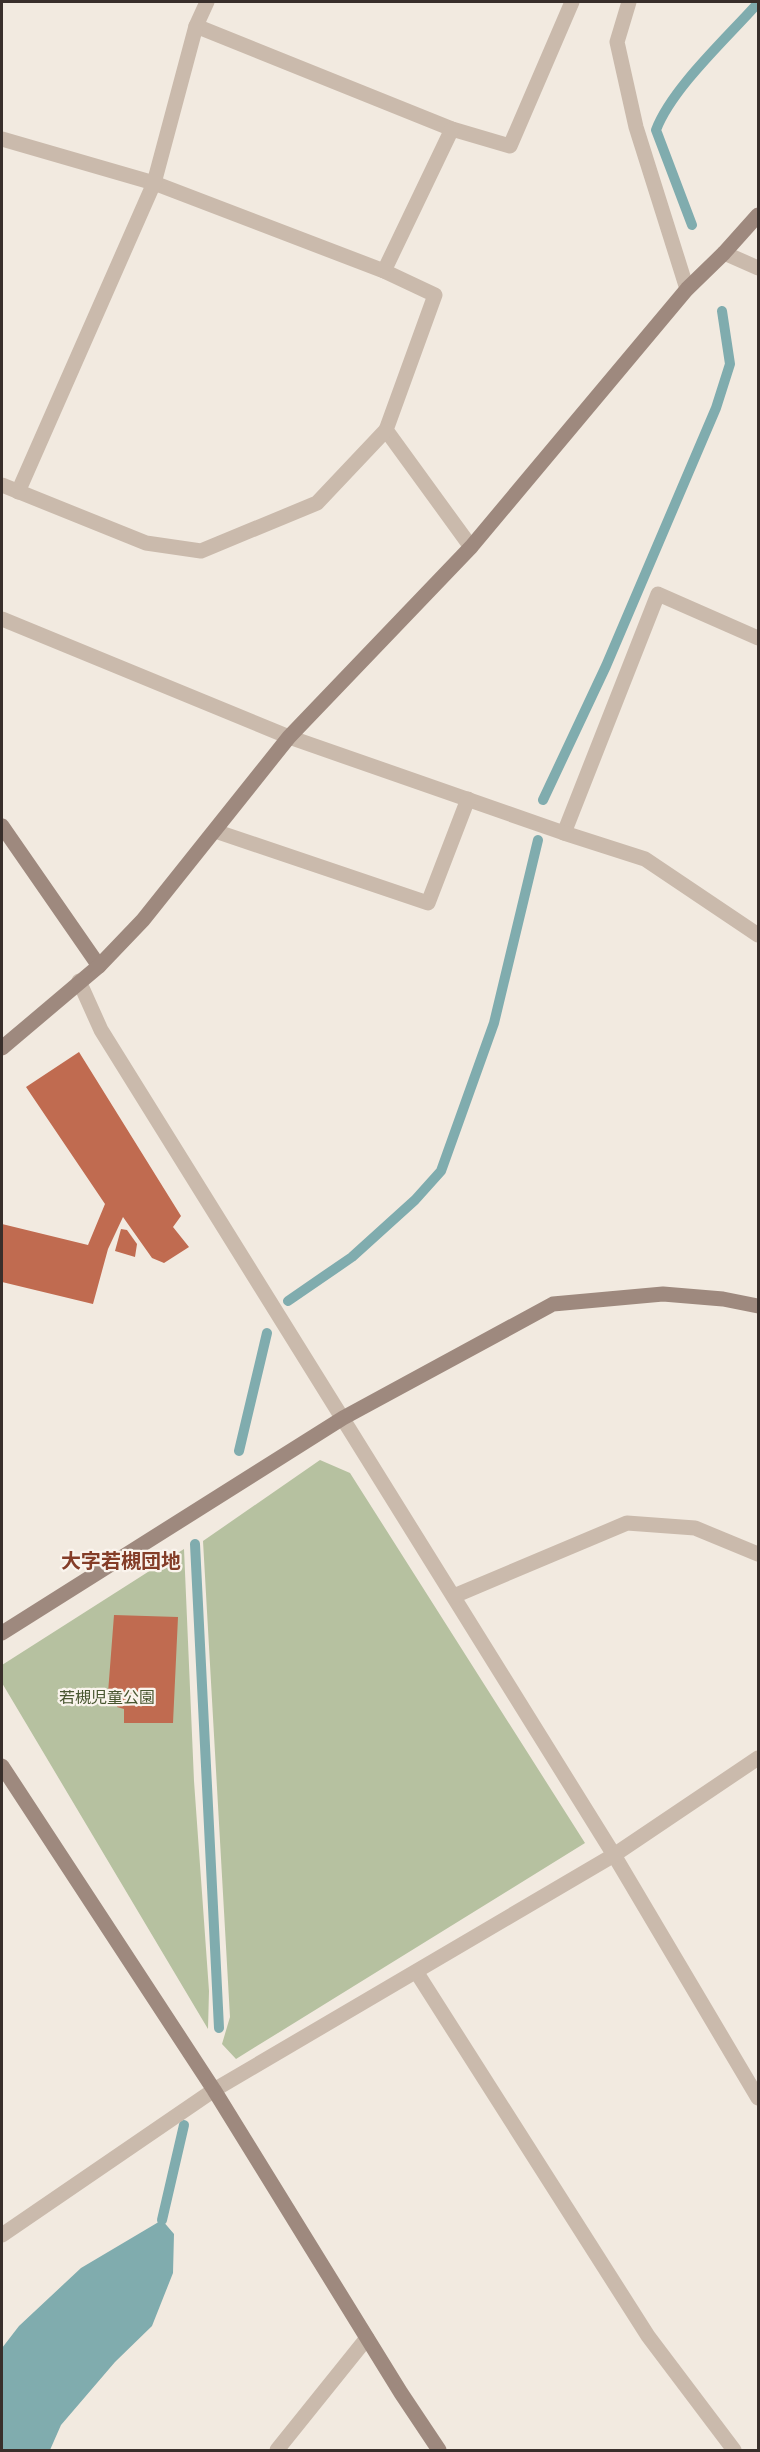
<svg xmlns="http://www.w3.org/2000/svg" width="760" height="2452" font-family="'Asap Condensed','Noto Sans JP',sans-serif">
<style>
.green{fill:#b6c1a0}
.water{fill:#80acae}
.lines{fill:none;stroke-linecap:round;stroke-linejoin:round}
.stream{stroke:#80acae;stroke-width:10}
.building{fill:#c06b50}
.street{stroke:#cabaac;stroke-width:15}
.secondary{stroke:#9e897e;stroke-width:15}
.labels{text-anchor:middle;stroke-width:4.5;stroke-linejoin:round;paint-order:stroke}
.park-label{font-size:16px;fill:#485630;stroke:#faf4ed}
.quarter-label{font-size:20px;font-weight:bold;fill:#843d28;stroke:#faf4ed}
</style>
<rect width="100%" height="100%" fill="#f2eae0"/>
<g class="green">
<polygon points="320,1460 350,1473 585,1843 236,2059 222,2044 230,2017 203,1541"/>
<polygon points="184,1549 194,1781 209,1991 208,2029 2,1683 2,1665"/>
</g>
<polygon class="water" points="162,2220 174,2234 173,2273 152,2326 115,2362 61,2425 50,2450 2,2450 2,2348 19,2326 81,2268"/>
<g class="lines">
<g class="stream">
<path d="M692 225 656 130C672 88 727 38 758 3"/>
<polyline points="543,800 606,666 716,408 730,364 722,311"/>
<polyline points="288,1301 352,1257 415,1200 441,1171 494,1023 538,840"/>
<polyline points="239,1451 267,1333"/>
<polyline points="195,1544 219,2028"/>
<polyline points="162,2220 184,2125"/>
</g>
</g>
<g class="building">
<polygon points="79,1052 181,1216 173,1227 189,1247 164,1263 152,1258 123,1217 108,1249 93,1304 2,1282 2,1224 88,1245 105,1204 26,1087"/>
<polygon points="121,1229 127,1230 137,1244 135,1257 115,1251"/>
<polygon points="114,1615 178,1617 173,1723 124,1723 124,1709 117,1707 119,1694 108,1693"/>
</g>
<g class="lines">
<g class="street">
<polyline points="629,2 617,42 636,127 687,289"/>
<polyline points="196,26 452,129 510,146 572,2"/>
<polyline points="2,139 154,183 384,271 435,295 386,430 471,547"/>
<polyline points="724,253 758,268"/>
<polyline points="384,271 452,129"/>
<polyline points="2,485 146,543 201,551 317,503 386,430"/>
<polyline points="18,492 154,183 196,26 207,2"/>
<polyline points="2,619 289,737 564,833 658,594 758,638"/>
<polyline points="215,831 428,903 468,799"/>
<polyline points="564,833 645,859 758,935"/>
<polyline points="79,981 101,1030 614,1855 758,2098"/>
<polyline points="454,1596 627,1523 695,1528 758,1554"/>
<polyline points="417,1973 648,2336 734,2450"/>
<polyline points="2,2235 214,2090 614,1855 758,1758"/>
<polyline points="277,2450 367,2338"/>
</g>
<g class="secondary">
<polyline points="2,826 99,966"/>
<polyline points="2,1048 99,966 143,920 289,737 471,547 687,289 724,253 758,215"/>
<polyline points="2,1633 343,1418 553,1304 663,1294 723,1299 758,1306"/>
<polyline points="2,1766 214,2090 401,2393 439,2450"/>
</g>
</g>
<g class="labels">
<g class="park-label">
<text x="107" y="1703">若槻児童公園</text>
</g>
<g class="quarter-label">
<text x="121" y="1568">大字若槻団地</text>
</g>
</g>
<rect width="760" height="2452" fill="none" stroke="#392f2b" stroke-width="6"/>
</svg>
